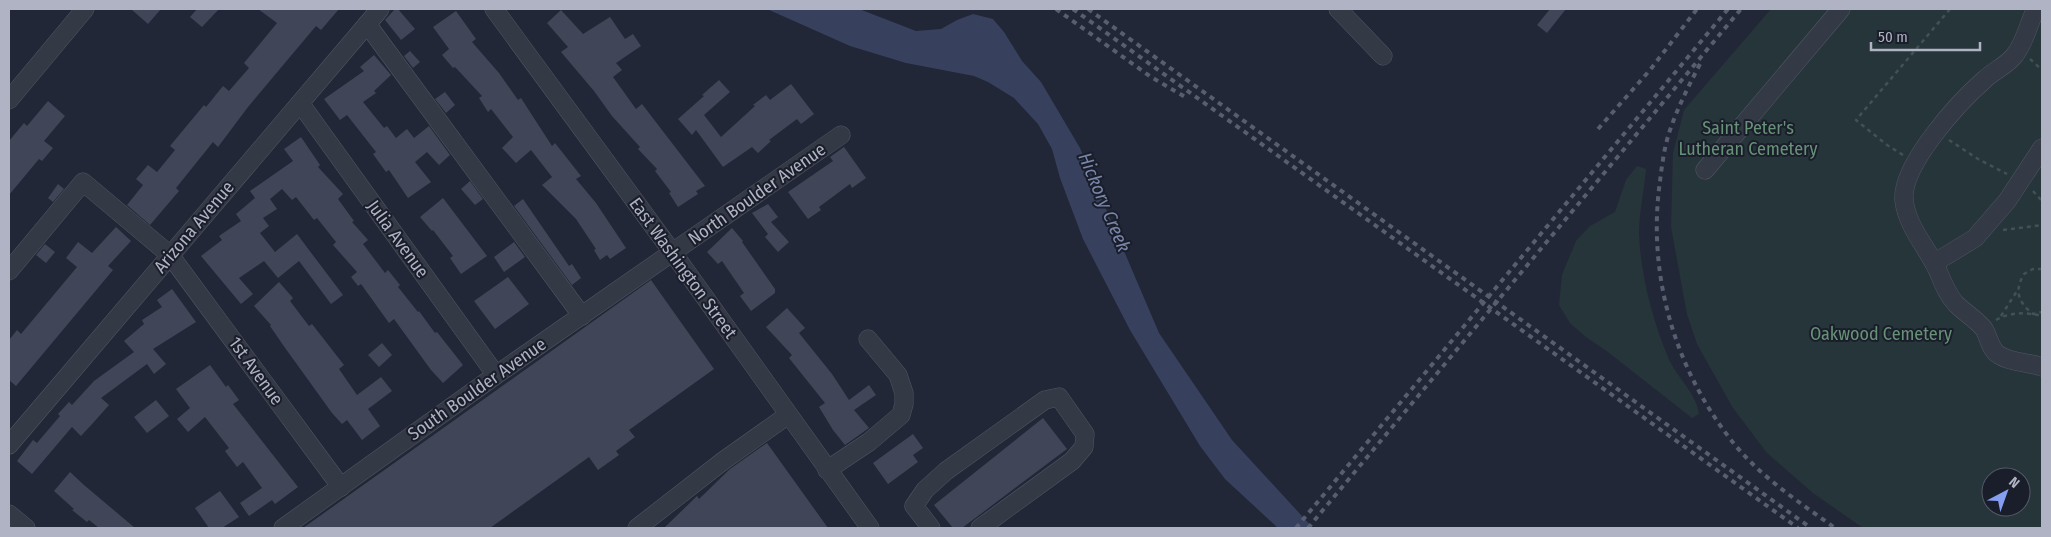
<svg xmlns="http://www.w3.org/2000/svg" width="2051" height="537" font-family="'Fira Sans Condensed',sans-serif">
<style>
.green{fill:#26353a;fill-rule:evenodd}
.water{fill:#37415e}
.building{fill:#404657}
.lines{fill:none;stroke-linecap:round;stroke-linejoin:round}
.minor-casing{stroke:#525664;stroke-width:19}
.path{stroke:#425156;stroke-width:2.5;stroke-dasharray:4 4;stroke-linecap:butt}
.minor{stroke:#343946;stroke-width:18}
.rail{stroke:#585e6f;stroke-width:4;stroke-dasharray:5 5;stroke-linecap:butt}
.labels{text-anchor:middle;stroke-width:4;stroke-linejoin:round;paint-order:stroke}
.park-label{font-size:18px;fill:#689278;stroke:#1a1e2b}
.street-label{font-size:18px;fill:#afb3c3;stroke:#1a1e2b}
.water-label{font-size:19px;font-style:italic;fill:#7886aa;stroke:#1a1e2b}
</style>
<rect width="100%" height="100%" fill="#212736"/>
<g class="green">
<path d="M1771 9H2042V528H1863L1813 493 1767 453 1733 408 1697 344 1687 314 1671 227 1673 153 1684 110ZM1991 477H2021V507H1991Z"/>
<path d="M1637 166 1646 169C1644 191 1639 213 1639 234 1641 276 1652 319 1668 357 1676 377 1696 392 1699 414L1692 418 1608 352 1586 337 1570 323 1559 305 1562 275 1576 241 1590 226 1615 212 1626 180Z"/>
</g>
<polygon class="water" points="767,9 859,9 916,31 941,29 957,20 973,14 993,19 1004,32 1022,61 1041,82 1080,148 1159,333 1232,440 1313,528 1278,528 1225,479 1200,446 1130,330 1083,239 1060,178 1052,149 1038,124 1014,98 988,82 974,76 906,63 850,46"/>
<g class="building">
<polygon points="131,9 161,9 148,24"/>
<polygon points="197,9 219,9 202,27 190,17"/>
<polygon points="258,9 339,9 321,30 316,26 248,107 218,147 213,142 176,188 179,191 150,225 127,205 143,185 136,179 148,165 157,172 175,150 170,146 204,105 206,107 223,86 229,91 249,68 244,63 277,23"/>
<polygon points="395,9 398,9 415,29 401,40 385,20"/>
<polygon points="1550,9 1566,9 1547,33 1537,25"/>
<polygon points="561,10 583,34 610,17 625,39 633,34 641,46 616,63 622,70 613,77 636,109 642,104 705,186 696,191 698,194 678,207 669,193 671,192 655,171 657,169 638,149 640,147 612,116 594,91 561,52 568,47 547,23"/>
<polygon points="456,11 476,39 472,42 499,73 518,100 521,98 552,146 555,143 581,176 576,179 596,203 626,248 610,259 607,255 600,260 594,250 596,249 576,219 542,185 552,177 531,150 516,163 502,148 513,137 491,109 488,112 479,98 482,96 455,67 453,68 442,55 449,49 433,27"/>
<polygon points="410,51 420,62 413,68 404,56"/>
<polygon points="374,55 391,75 374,91 376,93 363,102 384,128 387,126 396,138 407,129 414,138 429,126 450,155 439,165 427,152 415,162 431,182 408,198 389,170 386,172 373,154 376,152 347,115 340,120 324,99 364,71 360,67"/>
<polygon points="719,80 730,92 704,115 721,137 755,106 753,105 766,95 770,100 791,84 814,114 801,124 797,119 769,140 771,141 758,153 752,147 723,167 696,130 692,135 678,119 704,96 702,95"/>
<polygon points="445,92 455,105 446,113 435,99"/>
<polygon points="48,101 65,116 44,141 53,148 42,161 39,159 9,195 9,141 24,123 27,126"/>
<polygon points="301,137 320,165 318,167 343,194 338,199 354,221 352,222 368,240 363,244 385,273 388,270 400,285 398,287 418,312 419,311 435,333 437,332 463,365 443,383 431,370 394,319 389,323 361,284 358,286 351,277 357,272 333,245 336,242 317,218 314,220 296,197 292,200 282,189 270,199 277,209 263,218 269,226 260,233 275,252 297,234 343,295 331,304 299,261 278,278 264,261 239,278 253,294 241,304 201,256 222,240 219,236 241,221 236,214 255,198 250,191 293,161 284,149"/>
<polygon points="844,147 866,178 852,188 850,184 819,207 821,210 808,219 788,192 833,161 830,157"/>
<polygon points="470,181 483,199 475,205 461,189"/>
<polygon points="58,184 64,189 53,202 48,198"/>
<polygon points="443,198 487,256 461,274 450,258 453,256 433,230 432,231 420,217"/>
<polygon points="523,199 569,266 572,264 581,278 572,285 514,206"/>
<polygon points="768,204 778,217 771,222 789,242 778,252 765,237 768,234 752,213"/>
<polygon points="116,227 131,241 108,266 113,270 16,386 9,380 9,340 17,330 21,334 77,267 66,258 78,242 92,253"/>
<polygon points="732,228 743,241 742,242 775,289 775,293 751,311 740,296 744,293 722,261 718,264 707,252"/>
<polygon points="514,242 525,257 504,272 494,257"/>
<polygon points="45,244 55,252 46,263 36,255"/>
<polygon points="508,277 529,304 495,329 474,301"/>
<polygon points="651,280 714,369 629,430 635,437 616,451 619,455 598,470 589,457 490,528 303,528"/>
<polygon points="279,282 293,298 290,301 309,326 312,324 344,365 339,369 357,395 381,377 392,391 368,409 380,426 362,440 347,420 342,424 332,413 283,345 270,326 271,325 254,306"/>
<polygon points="172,289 196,322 153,349 166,364 154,374 147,364 101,398 109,405 93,423 81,436 72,427 32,474 17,461 33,440 37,443 60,416 58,414 69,402 72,405 94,381 134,352 124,341 144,324 142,320 162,307 157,300"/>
<polygon points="787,308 805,328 799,333 832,374 849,400 869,385 876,395 854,410 869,428 845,445 833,430 819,407 825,403 789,358 792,355 766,327"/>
<polygon points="382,343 392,355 379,367 368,355"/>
<polygon points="210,365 226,387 228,385 239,400 233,404 298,487 275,504 272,500 249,516 240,503 262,488 243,462 237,467 225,451 229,448 205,417 188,432 177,419 190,408 176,389"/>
<polygon points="156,400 169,416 147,433 134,417"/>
<polygon points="1043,418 1067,449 962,528 953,528 934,505"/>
<polygon points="913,434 923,448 913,455 918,462 888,484 873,463"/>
<polygon points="767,443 828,528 664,528 697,496 699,499 730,469"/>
<polygon points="70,472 84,485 135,528 99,528 89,520 87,522 72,510 74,509 54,491"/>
<polygon points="220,491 239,517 222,528 209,528 195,508"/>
</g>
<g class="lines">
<g class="minor-casing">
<g id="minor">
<polyline points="494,9 673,253 870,528"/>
<polyline points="1338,9 1383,56"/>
<path d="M2036 9C2028 24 2025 43 2014 56 2006 66 1993 71 1984 80 1959 102 1901 165 1904 200 1907 227 1927 247 1938 271 1943 283 1947 294 1956 304 1965 313 1976 319 1984 329 1989 337 1990 350 1999 355 2011 363 2029 362 2042 367"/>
<polyline points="367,24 582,316"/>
<polyline points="9,100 85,9"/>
<polyline points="300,103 496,375"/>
<polyline points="1705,170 1841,9"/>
<polyline points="1934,263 1975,238 2007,201 2042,148"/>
<polyline points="9,271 83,182 170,255 341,487"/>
<polyline points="9,445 380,9"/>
<polyline points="827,470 869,442 901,415 904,404 904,393 898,375 868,339"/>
<polyline points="9,514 26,528"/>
<polyline points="283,528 496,375 841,135"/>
<polyline points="637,528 723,461 788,415"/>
<polyline points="931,528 914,506 925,490 946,471 1045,400 1059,397 1085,434 1084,447 1072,461 980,528"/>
</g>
</g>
<g class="path">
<polyline points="2030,59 2042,70"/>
<polyline points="1949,140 1978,159 2007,174"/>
<polyline points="1903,155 1887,145 1856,120 1950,9"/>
<polyline points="2033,191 2042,201"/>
<polyline points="2003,230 2042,225"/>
<path d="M2042 269H2033L2024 274C2014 291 2018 302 2033 314L2042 312"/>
<polyline points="2001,316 2017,291"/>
<path d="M1996 320C2010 312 2026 312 2042 316"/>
</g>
<use href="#minor" class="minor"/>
<g class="rail">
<polyline points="1056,9 1151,77 1187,98"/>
<polyline points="1073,9 1798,528"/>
<polyline points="1088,9 1811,528"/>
<path d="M1700 64C1688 87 1677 109 1669 133 1664 149 1662 165 1660 181 1647 273 1674 367 1731 440 1759 476 1799 502 1835 528"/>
<polyline points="1598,129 1650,70 1697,9"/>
<polyline points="1296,528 1728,9"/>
<polyline points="1308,528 1741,9"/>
</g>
</g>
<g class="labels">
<g class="park-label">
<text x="1748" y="134">Saint Peter's<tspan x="1748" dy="21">Lutheran Cemetery</tspan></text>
<text x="1881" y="340">Oakwood Cemetery</text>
</g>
<g class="street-label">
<text transform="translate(757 194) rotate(-35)" y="6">North Boulder Avenue</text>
<text transform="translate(194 227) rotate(-50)" y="6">Arizona Avenue</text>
<text transform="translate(398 239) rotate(54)" y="6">Julia Avenue</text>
<text transform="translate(683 268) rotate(54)" y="6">East Washington Street</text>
<text transform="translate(256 371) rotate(54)" y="6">1st Avenue</text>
<text transform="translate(477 389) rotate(-35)" y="6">South Boulder Avenue</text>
</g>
<g class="water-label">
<text transform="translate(1105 202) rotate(67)" y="7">Hickory Creek</text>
</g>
</g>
<rect width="2051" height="537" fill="none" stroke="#afb3c3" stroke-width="20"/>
<g transform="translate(2006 492) rotate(41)"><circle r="24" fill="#1a1e2b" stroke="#565a68"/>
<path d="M0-4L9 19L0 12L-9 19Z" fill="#869ef1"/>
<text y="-8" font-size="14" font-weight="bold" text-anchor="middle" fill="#afb3c3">N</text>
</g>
<path d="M1871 42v8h109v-8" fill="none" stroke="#afb3c3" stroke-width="2.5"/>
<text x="1878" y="42" font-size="15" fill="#afb3c3" stroke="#1a1e2b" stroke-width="4" paint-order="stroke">50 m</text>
</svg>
